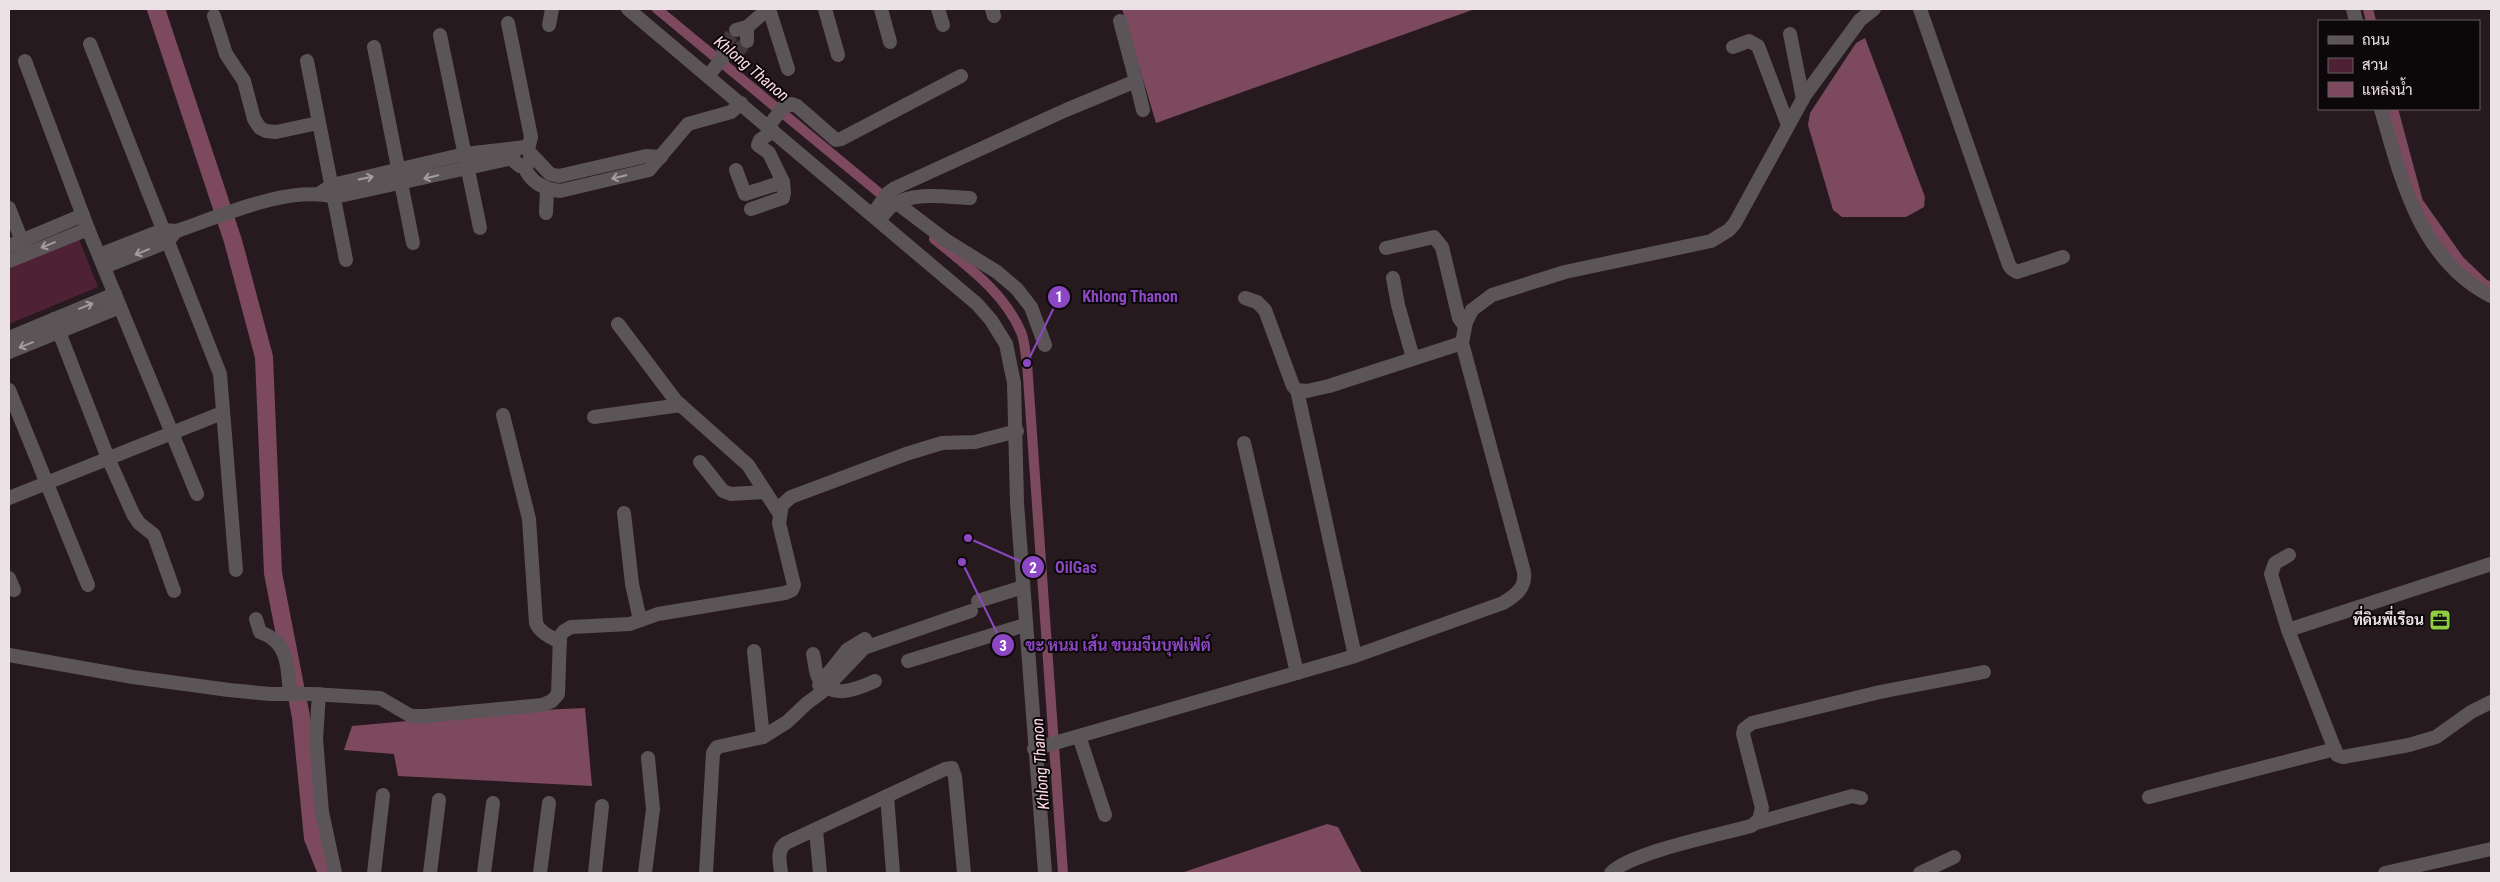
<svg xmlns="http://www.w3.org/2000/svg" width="2500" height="882" font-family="'Roboto Condensed',Sarabun,sans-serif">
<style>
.green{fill:#4f2135}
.water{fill:#7d495e}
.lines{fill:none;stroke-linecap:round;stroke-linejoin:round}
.canal{stroke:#7d495e;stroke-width:10}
.river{stroke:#7d495e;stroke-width:18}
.minor-tunnel{stroke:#44383d;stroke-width:14;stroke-dasharray:14 7;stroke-linecap:butt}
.minor{stroke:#5c5557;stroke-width:14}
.oneway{stroke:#a49c9e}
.labels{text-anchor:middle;stroke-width:4;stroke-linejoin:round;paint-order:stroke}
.poi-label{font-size:15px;font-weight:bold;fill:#ebe2e5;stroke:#0c0709;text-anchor:end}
.water-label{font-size:16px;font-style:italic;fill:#fcd9e5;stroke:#0c0709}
.leader{fill:none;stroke:#8c47c5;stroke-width:2}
.callout-dot{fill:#8c47c5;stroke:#0c0709;stroke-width:2}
.mark-label{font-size:15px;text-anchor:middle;font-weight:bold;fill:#fff}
.callout-label{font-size:16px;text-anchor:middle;font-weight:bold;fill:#8c47c5;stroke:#0c0709;stroke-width:4;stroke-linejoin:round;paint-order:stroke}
</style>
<rect width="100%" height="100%" fill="#271a1f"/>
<polygon class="green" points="75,229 98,287 9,324 9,256"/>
<g class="water">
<polygon points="1122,9 1475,9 1156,123"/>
<polygon points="1865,38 1925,197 1924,207 1906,217 1842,217 1833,210 1808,125 1810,113 1856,43"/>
<polygon points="585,708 592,786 398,776 394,754 344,750 352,726 519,711"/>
<polygon points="1327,824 1338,827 1362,873 1181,873"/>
</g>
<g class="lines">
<g class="canal">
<polyline points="657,9 889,201"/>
<polyline points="2368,9 2371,21"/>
<polyline points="2393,109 2418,202 2459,260 2484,284 2491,287"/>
<path d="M934 239C967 266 1004 292 1021 332 1025 341 1025 353 1027 363L1063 873"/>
</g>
<polyline class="river" points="156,9 233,241 264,357 273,573 301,717 313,838 327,873"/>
<g class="minor-tunnel">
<polyline points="723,46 736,30"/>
<polyline points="734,55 747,41"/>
</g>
<g class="minor">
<polyline points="628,9 977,304 991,320 1006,344 1014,383 1017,503 1045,873"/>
<polyline points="769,9 788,69"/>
<polyline points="825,9 838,55"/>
<polyline points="881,9 890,42"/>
<polyline points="938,9 943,25"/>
<polyline points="992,9 994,16"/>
<polyline points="1920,9 2009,265 2012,269 2017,272 2063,257"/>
<polyline points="2353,9 2356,21"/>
<polyline points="214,16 226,54 244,81 254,119 260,128 266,131 276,132 318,123"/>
<polyline points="508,23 531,137 528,149"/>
<polyline points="549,25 552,9"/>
<polyline points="736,30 747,27 768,9"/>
<polyline points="1790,34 1803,99"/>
<polyline points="440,35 480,228"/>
<polyline points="747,41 747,27"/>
<polyline points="90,44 220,374 236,570"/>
<polyline points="374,47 413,243"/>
<polyline points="1733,47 1749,41 1758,46 1788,125"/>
<polyline points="25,61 88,229 197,494"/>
<polyline points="307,61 346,260"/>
<polyline points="708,76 724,56 723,46"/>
<polyline points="1136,81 1143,110"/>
<path d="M2381 109C2401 179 2420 260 2491 296"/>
<polyline points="769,126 782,108 791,104 797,106 836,140 841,139 961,76"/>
<polyline points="532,155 550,174 559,176 646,156 661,157"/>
<path d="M524 166C530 182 543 189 560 191L649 170 688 124 731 112 741 103"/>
<polyline points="736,170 745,194 783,182 769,153 758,145 760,140 773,131"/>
<polyline points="320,193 332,185 465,154 525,147 532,155 527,165 520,166 514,161 513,154 517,148"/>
<polyline points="898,204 947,241 997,272 1017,289 1031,307 1045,345"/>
<polyline points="9,208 25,249"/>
<polyline points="751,209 783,198 784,193 783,182"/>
<polyline points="546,213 547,189"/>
<polyline points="872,215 888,193 895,188 1066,110 1136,81 1120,21"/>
<path d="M879 221C883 216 887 209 892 206 912 191 947 197 970 198"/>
<polyline points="9,246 83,215"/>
<polyline points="1386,248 1434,237 1442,247 1459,318 1465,326"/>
<path d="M99 255 163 230 177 231C221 216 288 185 335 197L513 158"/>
<polyline points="9,261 88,229"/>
<polyline points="104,267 167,242 173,235"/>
<polyline points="1393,278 1398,305 1413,358"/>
<polyline points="1245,298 1257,302 1265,310 1293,386 1297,390 1307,391 1329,386 1462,343"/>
<polyline points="54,319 108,458 133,514 139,523 154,535 174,591"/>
<polyline points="618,324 676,401 748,465 779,513"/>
<polyline points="9,338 115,294"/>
<polyline points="9,352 120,307"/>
<polyline points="9,390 88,585"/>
<polyline points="1297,390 1355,656"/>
<path d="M503 415 529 519 536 623C540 633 551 637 560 642"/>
<polyline points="594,417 681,405"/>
<polyline points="1244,443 1297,673"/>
<polyline points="700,462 723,491 731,494 765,492"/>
<polyline points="9,498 222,413"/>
<polyline points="624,513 632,584 640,620"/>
<polyline points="2289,555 2275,563 2271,574 2288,630 2337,755 2343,757 2409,745 2436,737 2471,712 2491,702"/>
<polyline points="9,578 14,590"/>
<polyline points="978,601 1023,587"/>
<path d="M256 619 260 632C265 634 270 636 274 640 289 651 288 677 290 694"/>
<polyline points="2288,630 2491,564"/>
<polyline points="754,651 763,737"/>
<path d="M813 654C815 661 815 671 818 677 831 701 857 689 875 681"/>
<polyline points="9,655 133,677 229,690 270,694 311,694 380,698 411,716 425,716 542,705 552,701 558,694 560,636 564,631 571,627 630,624 658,614 785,593 792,590 794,585 779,523 782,505 791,497 906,454 942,443 975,442 1017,431"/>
<polyline points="908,661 1025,625"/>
<polyline points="819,685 847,650 865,639"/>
<polyline points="319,694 316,739 322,812 335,873"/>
<polyline points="1079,736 1105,815"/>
<path d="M1034 749 1355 656 1503 603C1516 595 1526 588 1524 572L1462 343 1466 322 1472 310 1492 295 1565 272 1711 241 1729 230 1735 223 1805 95 1860 20 1874 9"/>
<polyline points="887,796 893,873"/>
<polyline points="2149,797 2335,749"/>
<polyline points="1756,823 1852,796 1861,798"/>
<polyline points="816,830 820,873"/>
<polyline points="374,873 383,795"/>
<polyline points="430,873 439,800"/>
<polyline points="484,873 493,803"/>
<polyline points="540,873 549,803"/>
<polyline points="595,873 602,806"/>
<polyline points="645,873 653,809 648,758"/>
<polyline points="706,873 713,753 717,747 763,737 787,722 806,704 822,692 864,648 971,611"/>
<path d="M781 873C780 862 776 850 786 843L945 769 952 768 955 777 964 873"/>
<path d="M1611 873C1629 853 1721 834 1751 826L1759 820 1762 808 1743 734 1744 729 1752 723 1880 692 1984 672"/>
<polyline points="1920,873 1954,857"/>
<polyline points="2385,873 2491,849"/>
</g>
</g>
<defs><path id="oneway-shaft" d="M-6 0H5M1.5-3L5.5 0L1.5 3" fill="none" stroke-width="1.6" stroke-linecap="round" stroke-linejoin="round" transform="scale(1.25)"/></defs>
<g class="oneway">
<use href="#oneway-shaft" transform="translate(431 177) rotate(167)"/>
<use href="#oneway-shaft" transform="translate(619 177) rotate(167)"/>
<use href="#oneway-shaft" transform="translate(366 178) rotate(-12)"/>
<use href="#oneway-shaft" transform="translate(48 245) rotate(158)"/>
<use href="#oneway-shaft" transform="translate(142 252) rotate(158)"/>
<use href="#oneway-shaft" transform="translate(86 306) rotate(-22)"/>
<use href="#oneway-shaft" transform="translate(26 345) rotate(158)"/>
</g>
<defs>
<g id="office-square" transform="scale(1.125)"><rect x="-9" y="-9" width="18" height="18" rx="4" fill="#8fcd42" stroke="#0c0709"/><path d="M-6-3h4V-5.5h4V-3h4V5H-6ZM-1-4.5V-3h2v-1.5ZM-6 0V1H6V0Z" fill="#111"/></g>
</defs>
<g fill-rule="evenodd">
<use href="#office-square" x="2440" y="620"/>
</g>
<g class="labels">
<g class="poi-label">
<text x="2424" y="625">ที่ดินพี่เรือน</text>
</g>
<g class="water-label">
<text transform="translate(752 68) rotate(40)" y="6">Khlong Thanon</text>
<text transform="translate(1040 764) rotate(-94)" y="6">Khlong Thanon</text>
</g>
</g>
<path class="leader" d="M1027 363L1059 297M968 538L1033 567M962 562L1003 645"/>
<g class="callout-dot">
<circle cx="1027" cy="363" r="5"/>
<circle cx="968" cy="538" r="5"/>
<circle cx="962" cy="562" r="5"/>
<circle cx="1059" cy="297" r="12"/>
<circle cx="1033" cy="567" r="12"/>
<circle cx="1003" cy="645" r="12"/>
</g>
<g class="mark-label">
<text x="1059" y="302">1</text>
<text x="1033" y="573">2</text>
<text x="1003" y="651">3</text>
</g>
<g class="callout-label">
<text x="1130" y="302">Khlong Thanon</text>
<text x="1076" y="573">OilGas</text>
<text x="1118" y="651">ขะ หนม เส้น ขนมจีนบุฟเฟ่ต์</text>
</g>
<rect width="2500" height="882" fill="none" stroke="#ebe2e5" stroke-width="20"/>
<rect x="2318" y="20" width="162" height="90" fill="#0c0709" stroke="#655f61"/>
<rect x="2328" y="36" width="25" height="8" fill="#5c5557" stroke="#655f61"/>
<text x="2362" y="45" font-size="15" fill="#ebe2e5">ถนน</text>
<rect x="2328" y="58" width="25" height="15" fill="#4f2135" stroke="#655f61"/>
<text x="2362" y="70" font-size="15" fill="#ebe2e5">สวน</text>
<rect x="2328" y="82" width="25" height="15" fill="#7d495e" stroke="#655f61"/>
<text x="2362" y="95" font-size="15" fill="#ebe2e5">แหล่งน้ำ</text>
</svg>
